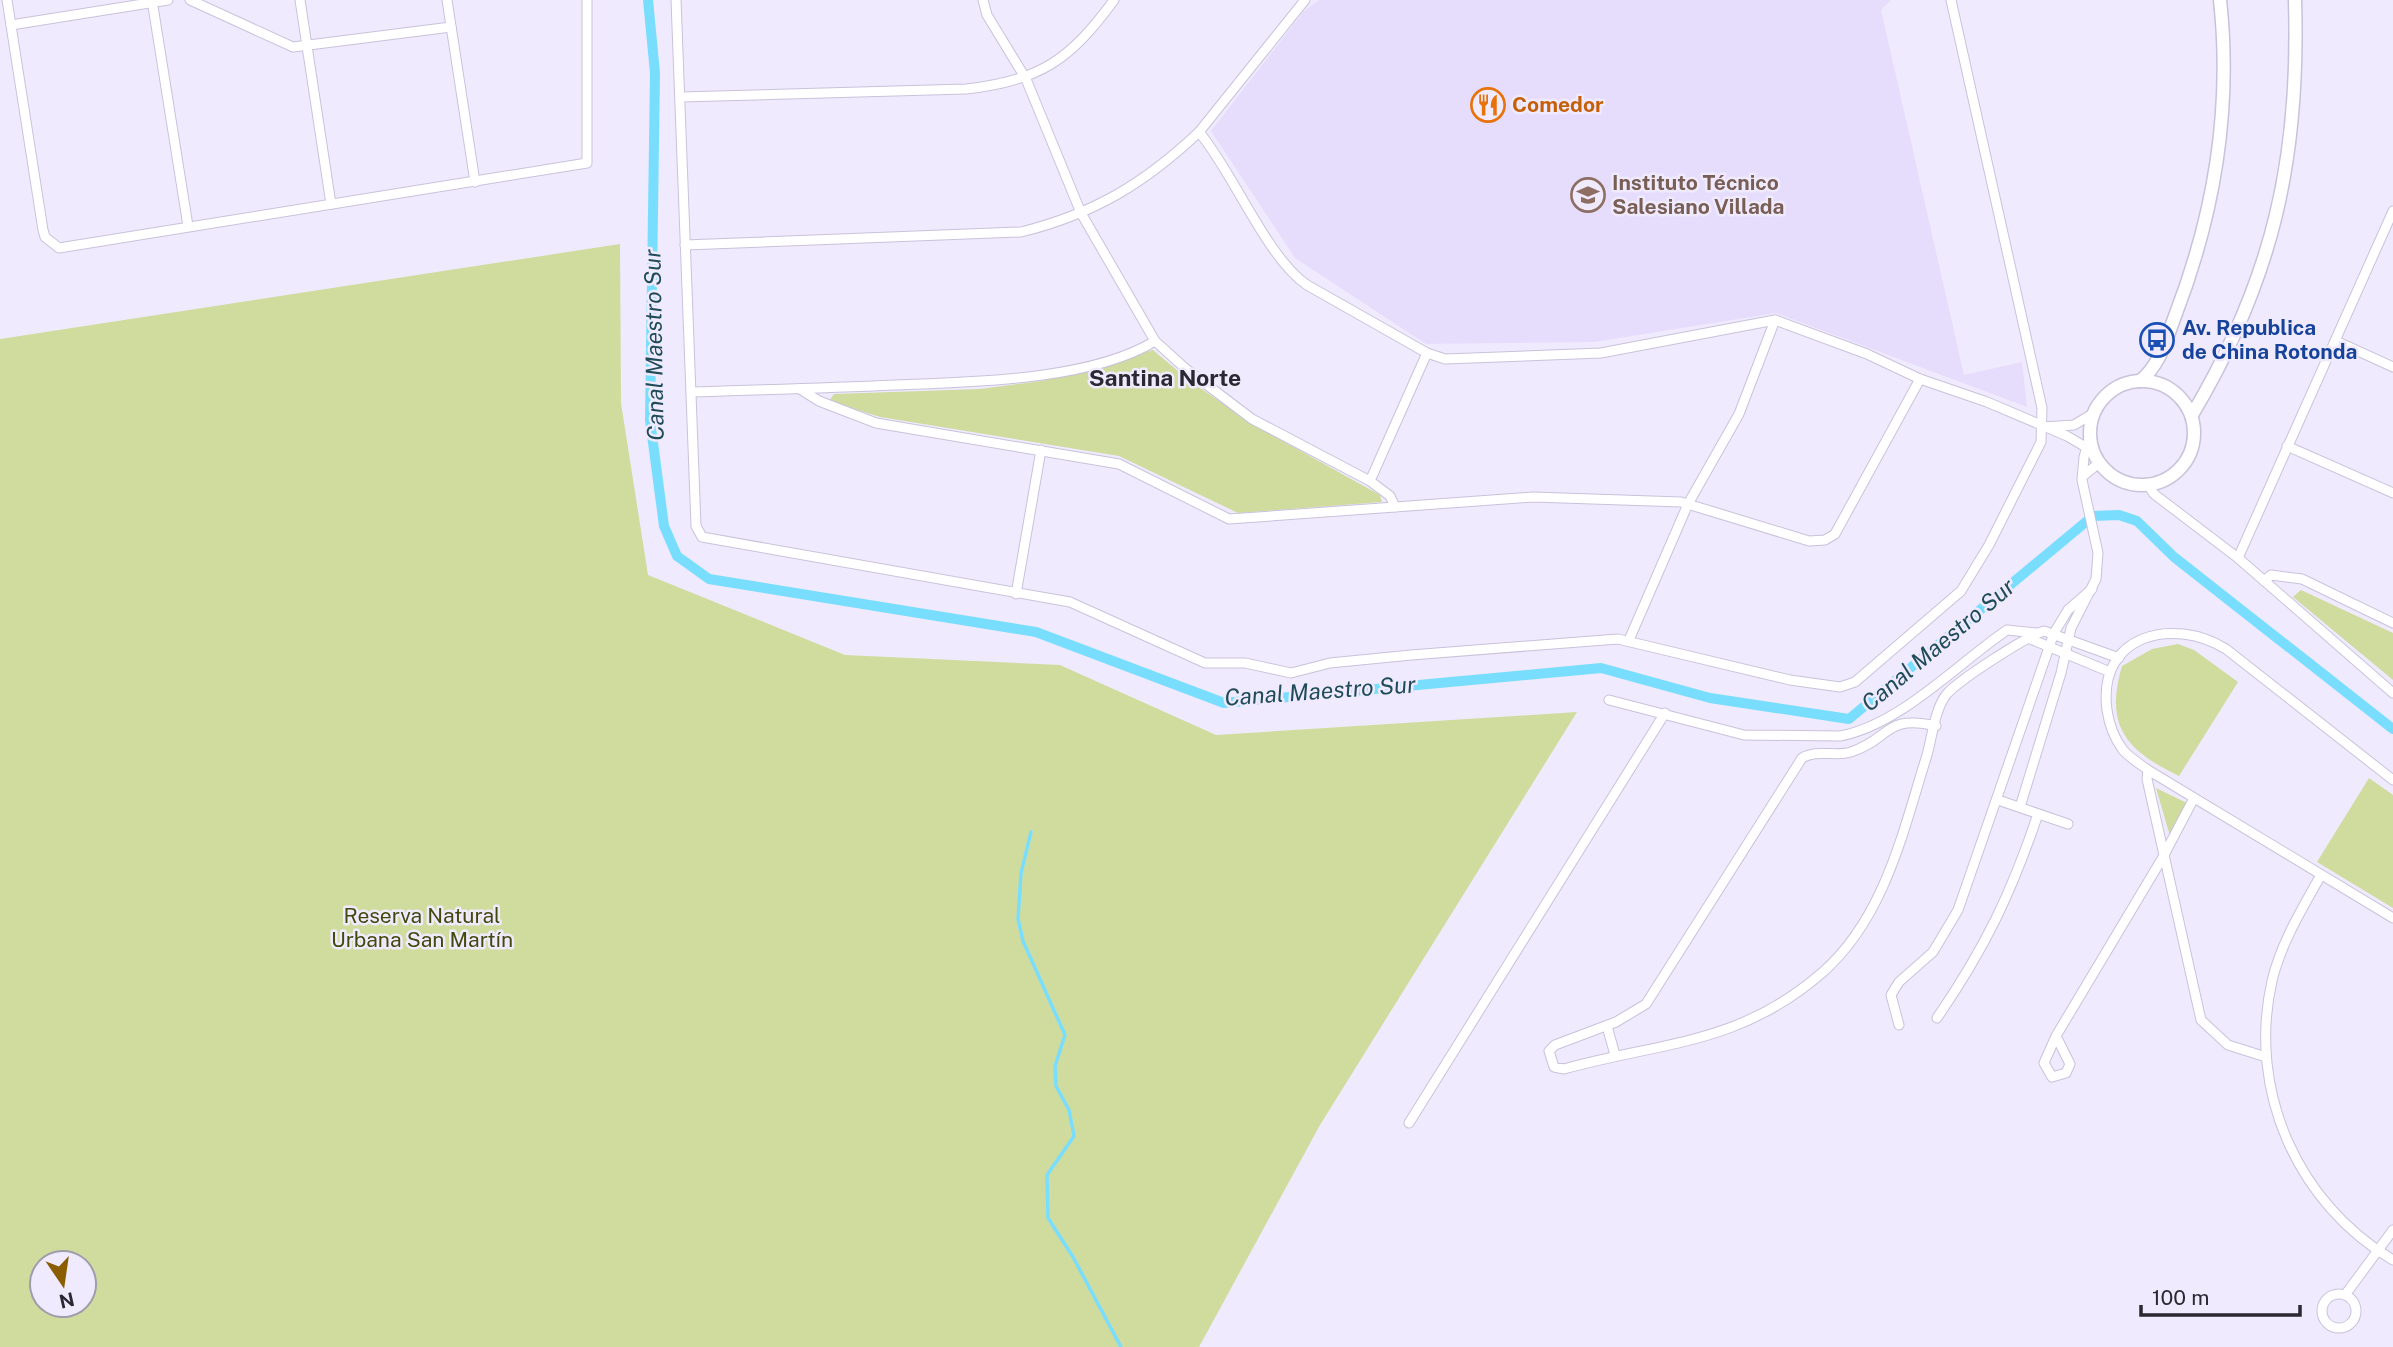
<svg xmlns="http://www.w3.org/2000/svg" width="2393" height="1347" font-family="'Public Sans',sans-serif">
<style>
.built{fill:#e6ddfd}
.green{fill:#d0dc9d;fill-rule:evenodd}
.lines{fill:none;stroke-linecap:round;stroke-linejoin:round}
.stream{stroke:#79defe;stroke-width:3.5}
.canal{stroke:#79defe;stroke-width:10}
.minor-casing{stroke:#c9c2db;stroke-width:11}
.secondary-casing{stroke:#c9c2db;stroke-width:15}
.minor{stroke:#fff;stroke-width:9}
.secondary{stroke:#fff;stroke-width:12}
.labels{text-anchor:middle;stroke-width:5;stroke-linejoin:round;paint-order:stroke}
.food-label{font-size:21px;font-weight:bold;fill:#c56008;stroke:#f0eafe;text-anchor:start}
.education-label{font-size:21px;font-weight:bold;fill:#785e54;stroke:#f0eafe;text-anchor:start}
.transit-label{font-size:21px;font-weight:bold;fill:#164399;stroke:#f0eafe;text-anchor:start}
.park-label{font-size:21px;fill:#42490d;stroke:#f0eafe}
.water-label{font-size:23px;font-style:italic;fill:#204c5a;stroke:#f0eafe}
.neighbourhood-label{font-size:23px;font-weight:bold;fill:#2a2831;stroke:#f0eafe}
</style>
<rect width="100%" height="100%" fill="#f0eafe"/>
<polygon class="built" points="1319,0 1891,0 1881,10 1964,375 2022,362 2027,407 1776,313 1594,342 1426,344 1295,258 1211,131 1304,11"/>
<g class="green">
<path d="M620 244 621 403 648 575 845 655 1060 665 1216 735 1577 712 1320 1125 1199 1347H0V339ZM42 1263H84V1305H42Z"/>
<polygon points="1153,350 1190,381 1254,425 1380,495 1382,502 1238,513 1119,456 880,417 829,401 834,394 980,389 1041,381"/>
<polygon points="2301,590 2393,633 2393,680 2293,597"/>
<path d="M2178 644 2194 650 2238 682 2179 776C2127 751 2104 727 2122 666L2152 649Z"/>
<polygon points="2369,778 2393,795 2393,908 2317,862"/>
<polygon points="2156,788 2187,803 2170,836"/>
</g>
<g class="lines">
<polyline class="stream" points="1031,832 1021,873 1018,919 1023,941 1065,1035 1055,1066 1056,1086 1069,1110 1074,1136 1047,1175 1048,1218 1073,1257 1121,1347"/>
<polyline class="canal" points="648,0 655,73 650,420 664,526 677,556 709,579 1036,632 1224,703 1601,668 1710,698 1849,719 2093,516 2119,515 2137,521 2174,557 2393,729"/>
<g class="minor-casing">
<g id="minor">
<polyline points="7,0 43,230 45,237 59,248 587,163 587,0"/>
<polyline points="152,0 188,226"/>
<polyline points="190,0 293,47 451,27"/>
<polyline points="300,0 331,204"/>
<polyline points="447,0 475,182"/>
<polyline points="676,0 696,526 702,537 1070,602 1205,663 1245,663 1291,673 1330,663 1411,655 1618,639 1790,680 1840,687 1855,682 1961,591 1989,545 2041,442 2042,408 1951,0"/>
<polyline points="983,0 987,15 1026,79 1081,213 1155,341 1186,369 1252,419 1370,481"/>
<path d="M1305 0 1199 132C1233 172 1267 258 1307 285L1427 353 1445 359 1601 353 1775 320 1867 354 1920 379 1987 402 2067 436 2094 452"/>
<polyline points="11,25 168,0"/>
<path d="M681 97 966 89C1040 81 1070 60 1114 0"/>
<path d="M685 245 1021 232C1094 214 1145 183 1199 132"/>
<polyline points="2336,341 2393,367"/>
<polyline points="1427,353 1370,481 1390,496 1395,507 1533,497 1681,502 1809,541 1825,540 1835,534 1920,379"/>
<polyline points="800,389 819,401 876,423 1119,464 1229,519 1395,507"/>
<path d="M692 392C760 390 827 388 895 385 970 382 1090 381 1155 341"/>
<polyline points="2043,427 2074,425 2094,413"/>
<polyline points="2287,446 2393,493"/>
<polyline points="2083,476 2099,463"/>
<polyline points="2148,485 2154,494 2238,558 2393,693"/>
<polyline points="2238,558 2393,211"/>
<polyline points="2264,581 2271,575 2302,579 2393,623"/>
<polyline points="1016,594 1041,450"/>
<polyline points="2028,638 2110,672"/>
<polyline points="1629,640 1688,504 1739,414 1775,320"/>
<path d="M1609 700 1744 735 1840 736C1900 725 1957 664 2007 630L2037 633"/>
<path d="M1936 726C1884 714 1891 739 1851 752 1835 757 1817 749 1802 758L1646 1004 1616 1022 1555 1045 1549 1051 1554 1067 1564 1069C1665 1041 1739 1045 1823 972 1885 917 1903 831 1927 755 1932 737 1935 709 1946 695 1957 681 2027 636 2044 631L2119 658"/>
<polyline points="2148,770 2147,779 2201,1020 2228,1045 2266,1057"/>
<path d="M2393 780 2226 649C2172 616 2097 635 2107 710 2109 724 2114 738 2123 750 2130 758 2140 764 2148 770L2393 918"/>
<polyline points="1998,800 2068,824"/>
<polyline points="2020,807 2061,673 2071,628 2096,579 2098,553 2082,480 2084,457 2090,436"/>
<path d="M2321 875C2302 909 2281 943 2272 981 2247 1091 2298 1204 2393 1260"/>
<path d="M1937 1018C1985 948 2011 894 2038 814"/>
<polyline points="1899,1025 1891,995 1899,982 1933,952 1958,910 2054,633 2068,610 2092,589"/>
<polyline points="1607,1026 1615,1055"/>
<polyline points="2056,1036 2070,1064 2066,1073 2052,1077 2044,1063 2056,1036 2163,857 2194,798"/>
<polyline points="1409,1123 1665,713"/>
<circle cx="2339" cy="1311" r="17"/>
<polyline points="2345,1295 2393,1230"/>
</g>
</g>
<g class="secondary-casing">
<g id="secondary">
<path d="M2140 381C2160 365 2166 340 2175 316 2214 215 2232 109 2220 0"/>
<circle cx="2142" cy="433" r="52"/>
<path d="M2192 415C2273 279 2300 158 2295 0"/>
</g>
</g>
<use href="#minor" class="minor"/>
<use href="#secondary" class="secondary"/>
</g>
<defs>
<g id="restaurant-ring" transform="scale(1.75)"><circle r="9.5" fill="#f0eafe" stroke="#e8710a" stroke-width="1.5"/><path d="M-5-6h1v4h1v-4h1v4h1v-4h1v5L-1.5 .5V6h-2V.5L-5-1ZM5-6V6H3V1.5H1.5Q1.5-4 5-6Z" fill="#e8710a"/></g>
<g id="school-ring" transform="scale(1.75)"><circle r="9.5" fill="#f0eafe" stroke="#8d6e63" stroke-width="1.5"/><path d="M0-5L7-2L0 1L-7-2ZM-4 1L0 2.5L4 1V4Q0 6-4 4Z" fill="#8d6e63"/></g>
<g id="bus-ring" transform="scale(1.75)"><circle r="9.5" fill="#f0eafe" stroke="#1a4fb4" stroke-width="1.5"/><path d="M-5-6H5V4H4V6H2V4H-2V6H-4V4H-5ZM-3.5-4V0h7V-4ZM-3.5 1.2v1.5H-2V1.2ZM2 1.2v1.5H3.5V1.2Z" fill="#1a4fb4"/></g>
</defs>
<g fill-rule="evenodd">
<use href="#restaurant-ring" x="1488" y="105"/>
<use href="#school-ring" x="1588" y="195"/>
<use href="#bus-ring" x="2157" y="340"/>
</g>
<g class="labels">
<g class="food-label">
<text x="1512" y="112">Comedor</text>
</g>
<g class="education-label">
<text x="1612" y="190">Instituto Técnico<tspan x="1612" dy="24">Salesiano Villada</tspan></text>
</g>
<g class="transit-label">
<text x="2182" y="335">Av. Republica<tspan x="2182" dy="24">de China Rotonda</tspan></text>
</g>
<g class="park-label">
<text x="422" y="923">Reserva Natural<tspan x="422" dy="24">Urbana San Martín</tspan></text>
</g>
<g class="water-label">
<text transform="translate(654 345) rotate(-91)" y="8">Canal Maestro Sur</text>
<text transform="translate(1938 645) rotate(-40)" y="8">Canal Maestro Sur</text>
<text transform="translate(1320 691) rotate(-4)" y="8">Canal Maestro Sur</text>
</g>
<g class="neighbourhood-label">
<text x="1165" y="386">Santina Norte</text>
</g>
</g>
<g transform="translate(63 1284) rotate(167)"><circle r="33" fill="#f0eafe" stroke="#a19cac" stroke-width="2"/>
<path d="M0-5L12 26L0 18L-12 26Z" fill="#895d00"/>
<text y="-10" font-size="19" font-weight="bold" text-anchor="middle" fill="#2a2831">N</text>
</g>
<path d="M2141 1305v10h159v-10" fill="none" stroke="#2a2831" stroke-width="3.5"/>
<text x="2152" y="1305" font-size="21" fill="#2a2831" stroke="#f0eafe" stroke-width="5" paint-order="stroke">100 m</text>
</svg>
